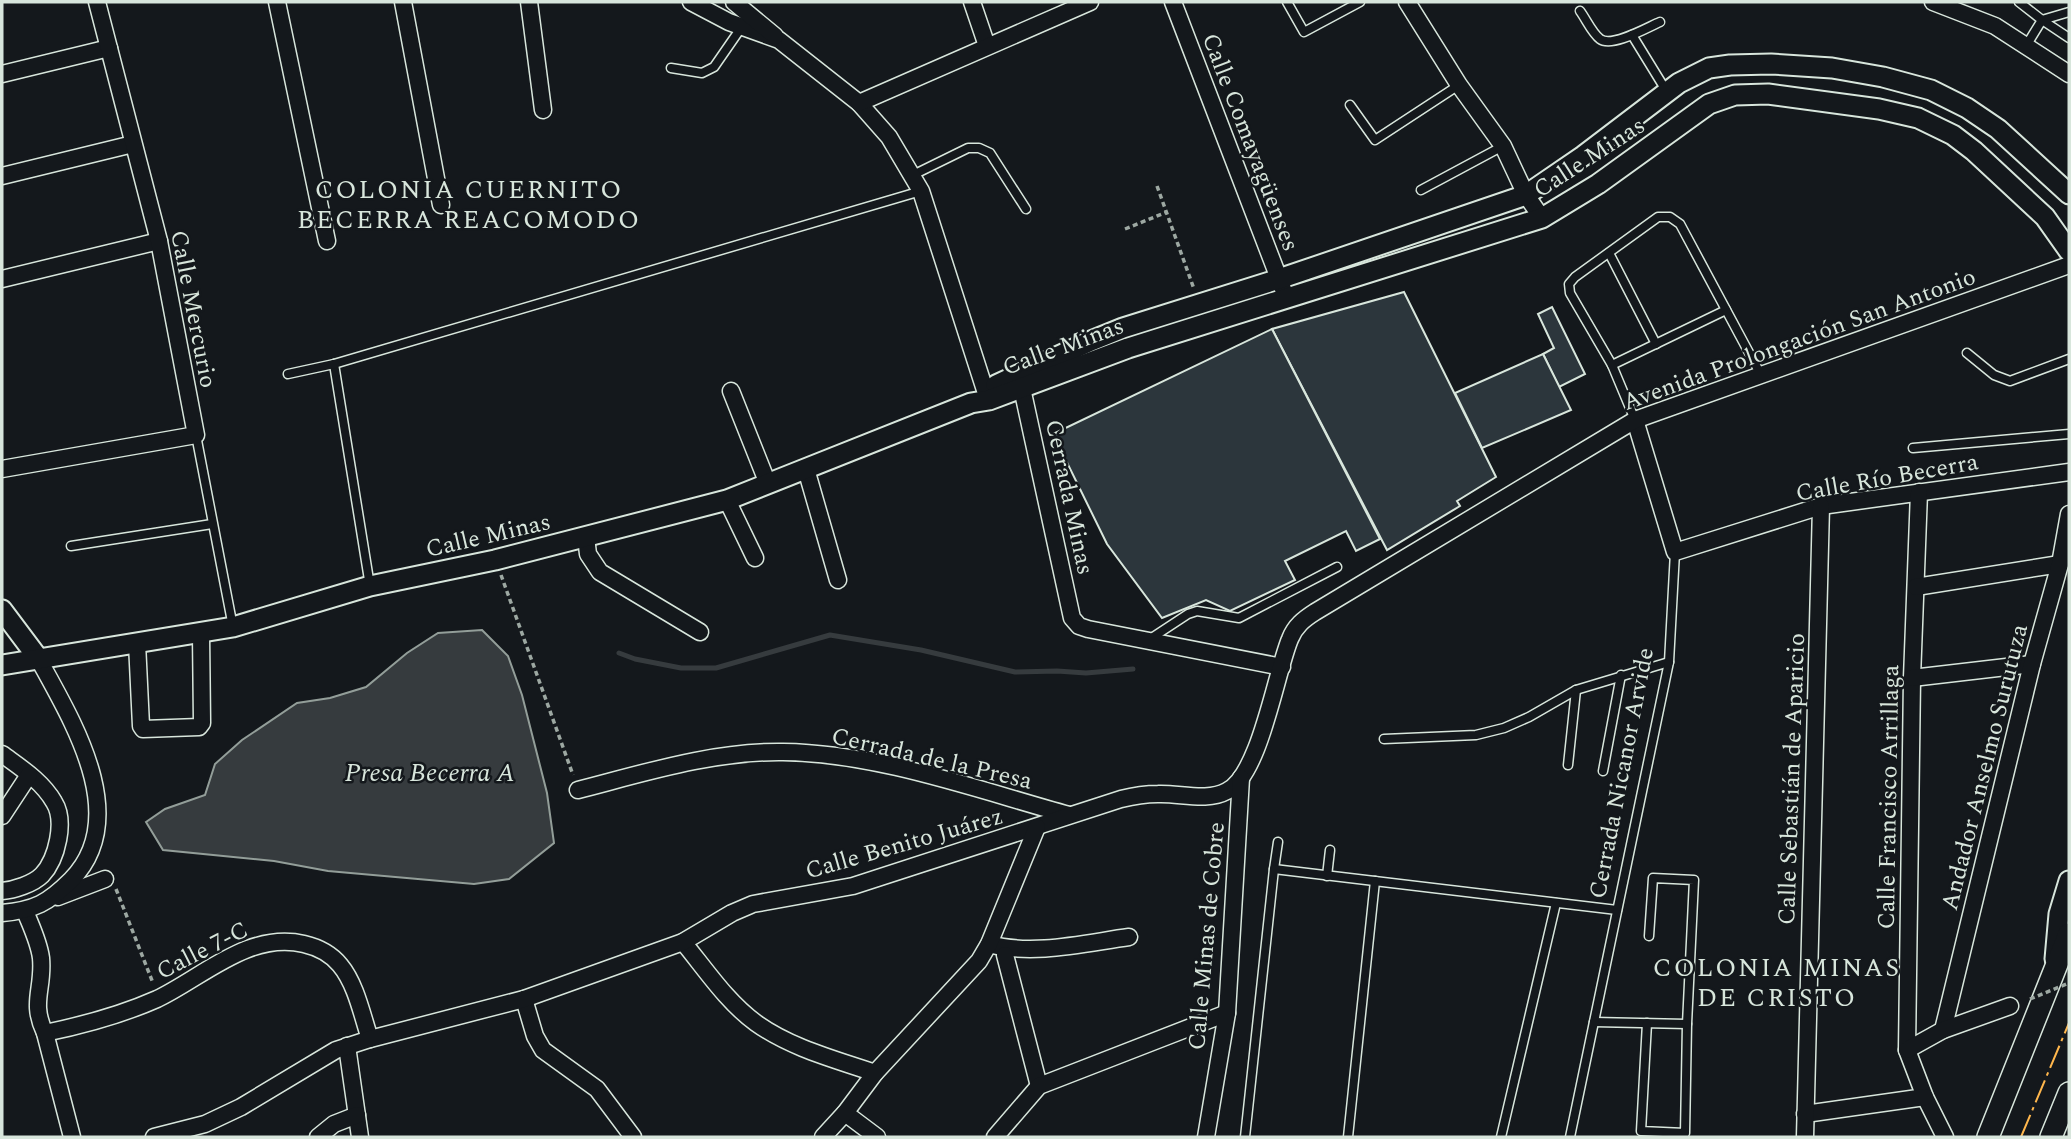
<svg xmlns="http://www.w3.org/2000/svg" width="2071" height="1139" font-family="Spectral,serif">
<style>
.water{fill:#363b3e;stroke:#939e99;stroke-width:2}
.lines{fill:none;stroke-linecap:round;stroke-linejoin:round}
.stream{stroke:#363b3e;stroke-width:5}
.building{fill:#2c363c;stroke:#d8e6dc;stroke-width:2}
.service-casing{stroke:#d8e6dc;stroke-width:11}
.minor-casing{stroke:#d8e6dc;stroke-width:19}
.tertiary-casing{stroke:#d8e6dc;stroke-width:23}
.secondary-casing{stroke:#d8e6dc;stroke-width:24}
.path{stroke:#9da8a2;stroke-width:3.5;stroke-dasharray:5 3.5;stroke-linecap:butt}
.service{stroke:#14181c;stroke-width:8}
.minor{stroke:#14181c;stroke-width:16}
.tertiary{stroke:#14181c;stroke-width:19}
.secondary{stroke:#14181c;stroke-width:21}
.path-bridge{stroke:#9da8a2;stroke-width:3.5;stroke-dasharray:5 3.5;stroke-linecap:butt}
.power{stroke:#ffb74d;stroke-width:2;stroke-dasharray:24 5 3.5 5;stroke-linecap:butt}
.labels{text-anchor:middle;stroke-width:5;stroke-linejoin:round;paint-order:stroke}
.street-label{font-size:24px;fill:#d8e6dc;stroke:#14181c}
.neighbourhood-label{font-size:26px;letter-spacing:2px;fill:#d8e6dc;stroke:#14181c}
.water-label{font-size:26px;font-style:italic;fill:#d8e6dc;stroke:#14181c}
</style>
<rect width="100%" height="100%" fill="#14181c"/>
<polygon class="water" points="482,630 508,656 522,695 547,793 554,843 509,879 474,884 328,871 274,861 163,850 146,822 165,809 205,795 215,764 242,740 297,703 330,698 366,687 407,653 438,633"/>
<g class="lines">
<polyline class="stream" points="619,653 635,659 681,668 716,668 830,635 921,650 1015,672 1057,671 1086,673 1133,669"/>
</g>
<g class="building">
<polygon points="1404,292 1496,477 1457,501 1460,506 1387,550 1272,329"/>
<polygon points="1552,307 1585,374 1559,387 1543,354 1554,348 1538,314"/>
<polygon points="1272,329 1380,539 1356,551 1346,531 1285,561 1295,580 1230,611 1206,600 1162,618 1107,544 1053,434"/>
<polygon points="1543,354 1571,410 1482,448 1455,393"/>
</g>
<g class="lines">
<g class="service-casing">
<g id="service">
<polyline points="1287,2 1304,32 1360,2"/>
<polyline points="2019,2 2042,20 2026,46"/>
<path d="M1580 11C1586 19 1592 33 1600 39 1612 48 1648 27 1660 22"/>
<polyline points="2069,12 2042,20 2069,38"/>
<polyline points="1632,35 1667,92"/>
<polyline points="671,68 702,73 714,67 741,28"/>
<polyline points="1350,105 1375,140 1459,85"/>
<polyline points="913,175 968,148 979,148 990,153 1026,209"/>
<polyline points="1421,190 1503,146"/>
<polyline points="1609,253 1656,344"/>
<polyline points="1967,353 1994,375 2010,381 2069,359"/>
<polyline points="334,364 370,586"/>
<polyline points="1612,365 1726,310"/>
<polyline points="288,374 334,364 921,191"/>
<polyline points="1635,420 1612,365 1570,293 1569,284 1575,277 1658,217 1670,217 1680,224 1761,375"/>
<polyline points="196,435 233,627"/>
<polyline points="1913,448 2069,434"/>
<polyline points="71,546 212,524"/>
<polyline points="1150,639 1188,614 1197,611 1239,618 1337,567"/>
<polyline points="1384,739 1476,735 1504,728 1529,717 1576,690 1669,662"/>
<polyline points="1568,765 1576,690"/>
<polyline points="1603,771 1621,675"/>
<polyline points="1274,869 1278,842"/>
<polyline points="1327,876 1330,850"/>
<polyline points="1594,1022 1687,1024"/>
<polyline points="1647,1023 1641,1131 1685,1133 1687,1024 1694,880 1653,878 1649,936"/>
<polyline points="1245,1137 1274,869 1617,910"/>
<polyline points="1348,1137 1375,881"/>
<polyline points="1501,1137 1556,903"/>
<polyline points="1570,1137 1669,662 1675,552"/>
</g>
</g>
<g class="minor-casing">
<g id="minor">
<polyline points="277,2 327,241"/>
<polyline points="403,2 441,205"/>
<polyline points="529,2 543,110"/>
<polyline points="691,2 729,22 779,40 859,103 889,137 921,191 985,390"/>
<polyline points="734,2 775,36"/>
<polyline points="972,2 987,46"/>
<polyline points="1173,2 1283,289"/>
<polyline points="1407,2 1459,85 1503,146 1526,195 1542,218"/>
<polyline points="1933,2 1995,26 2069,74"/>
<polyline points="2,74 109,48"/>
<polyline points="859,103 1090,2"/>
<polyline points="2,176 133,144"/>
<polyline points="2,279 159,241"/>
<polyline points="1020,379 1072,618 1079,626 1088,629 1282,667"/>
<polyline points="731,391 768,484"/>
<polyline points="1635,420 1675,552 1821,506 2069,472"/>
<polyline points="2,469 196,435 159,241 97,2"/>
<polyline points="806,469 838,580"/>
<polyline points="1919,492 1912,678 1907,1050 1925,1097 1945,1137"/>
<polyline points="727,500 755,558"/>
<polyline points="586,537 588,554 600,572 700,632"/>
<polyline points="1916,587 2060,564"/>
<polyline points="137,643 141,726 143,729 199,727 202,723 201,634"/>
<polyline points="1912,678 2032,664"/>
<path d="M2 754C21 768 42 781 54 802 66 821 57 859 42 875 33 884 14 890 2 891"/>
<path d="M578 790C644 773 713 751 783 752 877 753 978 790 1069 815"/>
<polyline points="2,816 29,775"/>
<polyline points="58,897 105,879"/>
<path d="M25 911C31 926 39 942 41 958 44 989 30 1002 45 1033L72 1137"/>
<path d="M2 913C35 910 48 903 71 880 133 817 71 719 38 658"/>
<path d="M683 942C706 970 727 1002 756 1023 791 1048 834 1059 875 1073"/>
<path d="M989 944C1033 956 1085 943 1129 937"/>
<polyline points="1005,955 1039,1086"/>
<polyline points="524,999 535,1036 543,1050 597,1089 633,1137"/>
<polyline points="1943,1030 2032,664 2060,564 2069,514"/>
<path d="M45 1033C84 1025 121 1015 157 999 203 977 249 931 304 944 317 947 331 954 340 965 356 984 362 1015 370 1039"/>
<polyline points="347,1046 360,1137"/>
<polyline points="1907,1050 1943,1030 2010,1006"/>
<polyline points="845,1113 877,1137"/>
<polyline points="1805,1114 1925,1097"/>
<path d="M154 1137 205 1124 241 1107 336 1050 370 1039 524 999 683 942 732 913 753 904 853 886 1121 799C1133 796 1145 794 1158 794 1180 793 1207 802 1227 791 1260 775 1276 672 1290 639 1295 626 1304 619 1315 612L1635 420 2069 265"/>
<polyline points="318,1137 334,1124 357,1115"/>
<polyline points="823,1137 845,1113 875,1073 979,961 989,944 1037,827"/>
<polyline points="995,1137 1039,1086 1227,1013"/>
<polyline points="1206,1137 1227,1013 1241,778"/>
<polyline points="1805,1137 1821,506"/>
</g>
</g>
<g class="tertiary-casing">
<g id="tertiary">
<polyline points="996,385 1091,341 1123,328 1279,279 1526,195 1583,156 1679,83 1709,68 1730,65 1771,64 1832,68 1883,77 1931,90 1967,108 1998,129 2069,194"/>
<polyline points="2,610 38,658"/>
<polyline points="2,665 233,627 370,586 495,560 727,500 971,403 989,400 1128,348 1542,218 1598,184 1709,104 1735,95 1768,94 1879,109 1918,118 1953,135 1974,151 2045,217 2069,251"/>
<polyline points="2055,959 2059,914 2069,881"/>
</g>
</g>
<g class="secondary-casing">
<g id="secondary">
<polyline points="1988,1137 2069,934"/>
<polyline points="2051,1137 2069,1093"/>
</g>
</g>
<g class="path">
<polyline points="1157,186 1194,289"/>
<polyline points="1125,229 1167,212"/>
<polyline points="501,575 573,775"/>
<polyline points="116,889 153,983"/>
</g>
<use href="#service" class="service"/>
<use href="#minor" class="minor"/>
<use href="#tertiary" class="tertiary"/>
<use href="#secondary" class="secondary"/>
<polyline class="path-bridge" points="2030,999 2069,983"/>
<polyline class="power" points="2021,1137 2069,1023"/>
</g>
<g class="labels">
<g class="street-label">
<text transform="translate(1251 142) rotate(69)" y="8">Calle Comayagüenses</text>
<text transform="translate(1589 157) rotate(-33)" y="8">Calle Minas</text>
<text transform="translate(194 309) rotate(79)" y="8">Calle Mercurio</text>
<text transform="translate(1799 339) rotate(-20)" y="8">Avenida Prolongación San Antonio</text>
<text transform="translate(1063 346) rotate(-20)" y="8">Calle Minas</text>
<text transform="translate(1887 477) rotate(-10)" y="8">Calle Río Becerra</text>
<text transform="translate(1070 497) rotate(78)" y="8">Cerrada Minas</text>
<text transform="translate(488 535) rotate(-13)" y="8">Calle Minas</text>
<text transform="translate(932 758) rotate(13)" y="8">Cerrada de la Presa</text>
<text transform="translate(1984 767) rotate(-76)" y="8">Andador Anselmo Surutuza</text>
<text transform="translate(1621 773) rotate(-79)" y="8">Cerrada Nicanor Arvide</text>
<text transform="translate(1791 779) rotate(-88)" y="8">Calle Sebastián de Aparicio</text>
<text transform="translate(1888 797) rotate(-89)" y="8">Calle Francisco Arrillaga</text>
<text transform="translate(904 843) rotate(-16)" y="8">Calle Benito Juárez</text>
<text transform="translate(1206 936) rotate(-85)" y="8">Calle Minas de Cobre</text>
<text transform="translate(202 950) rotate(-27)" y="8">Calle 7-C</text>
</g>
<g class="neighbourhood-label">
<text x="469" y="198">COLONIA CUERNITO<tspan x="469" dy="30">BECERRA REACOMODO</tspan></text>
<text x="1777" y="976">COLONIA MINAS<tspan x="1777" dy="30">DE CRISTO</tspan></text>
</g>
<g class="water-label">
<text x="430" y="781">Presa Becerra A</text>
</g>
</g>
<rect width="2071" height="1139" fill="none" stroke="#d8e6dc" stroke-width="7"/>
</svg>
